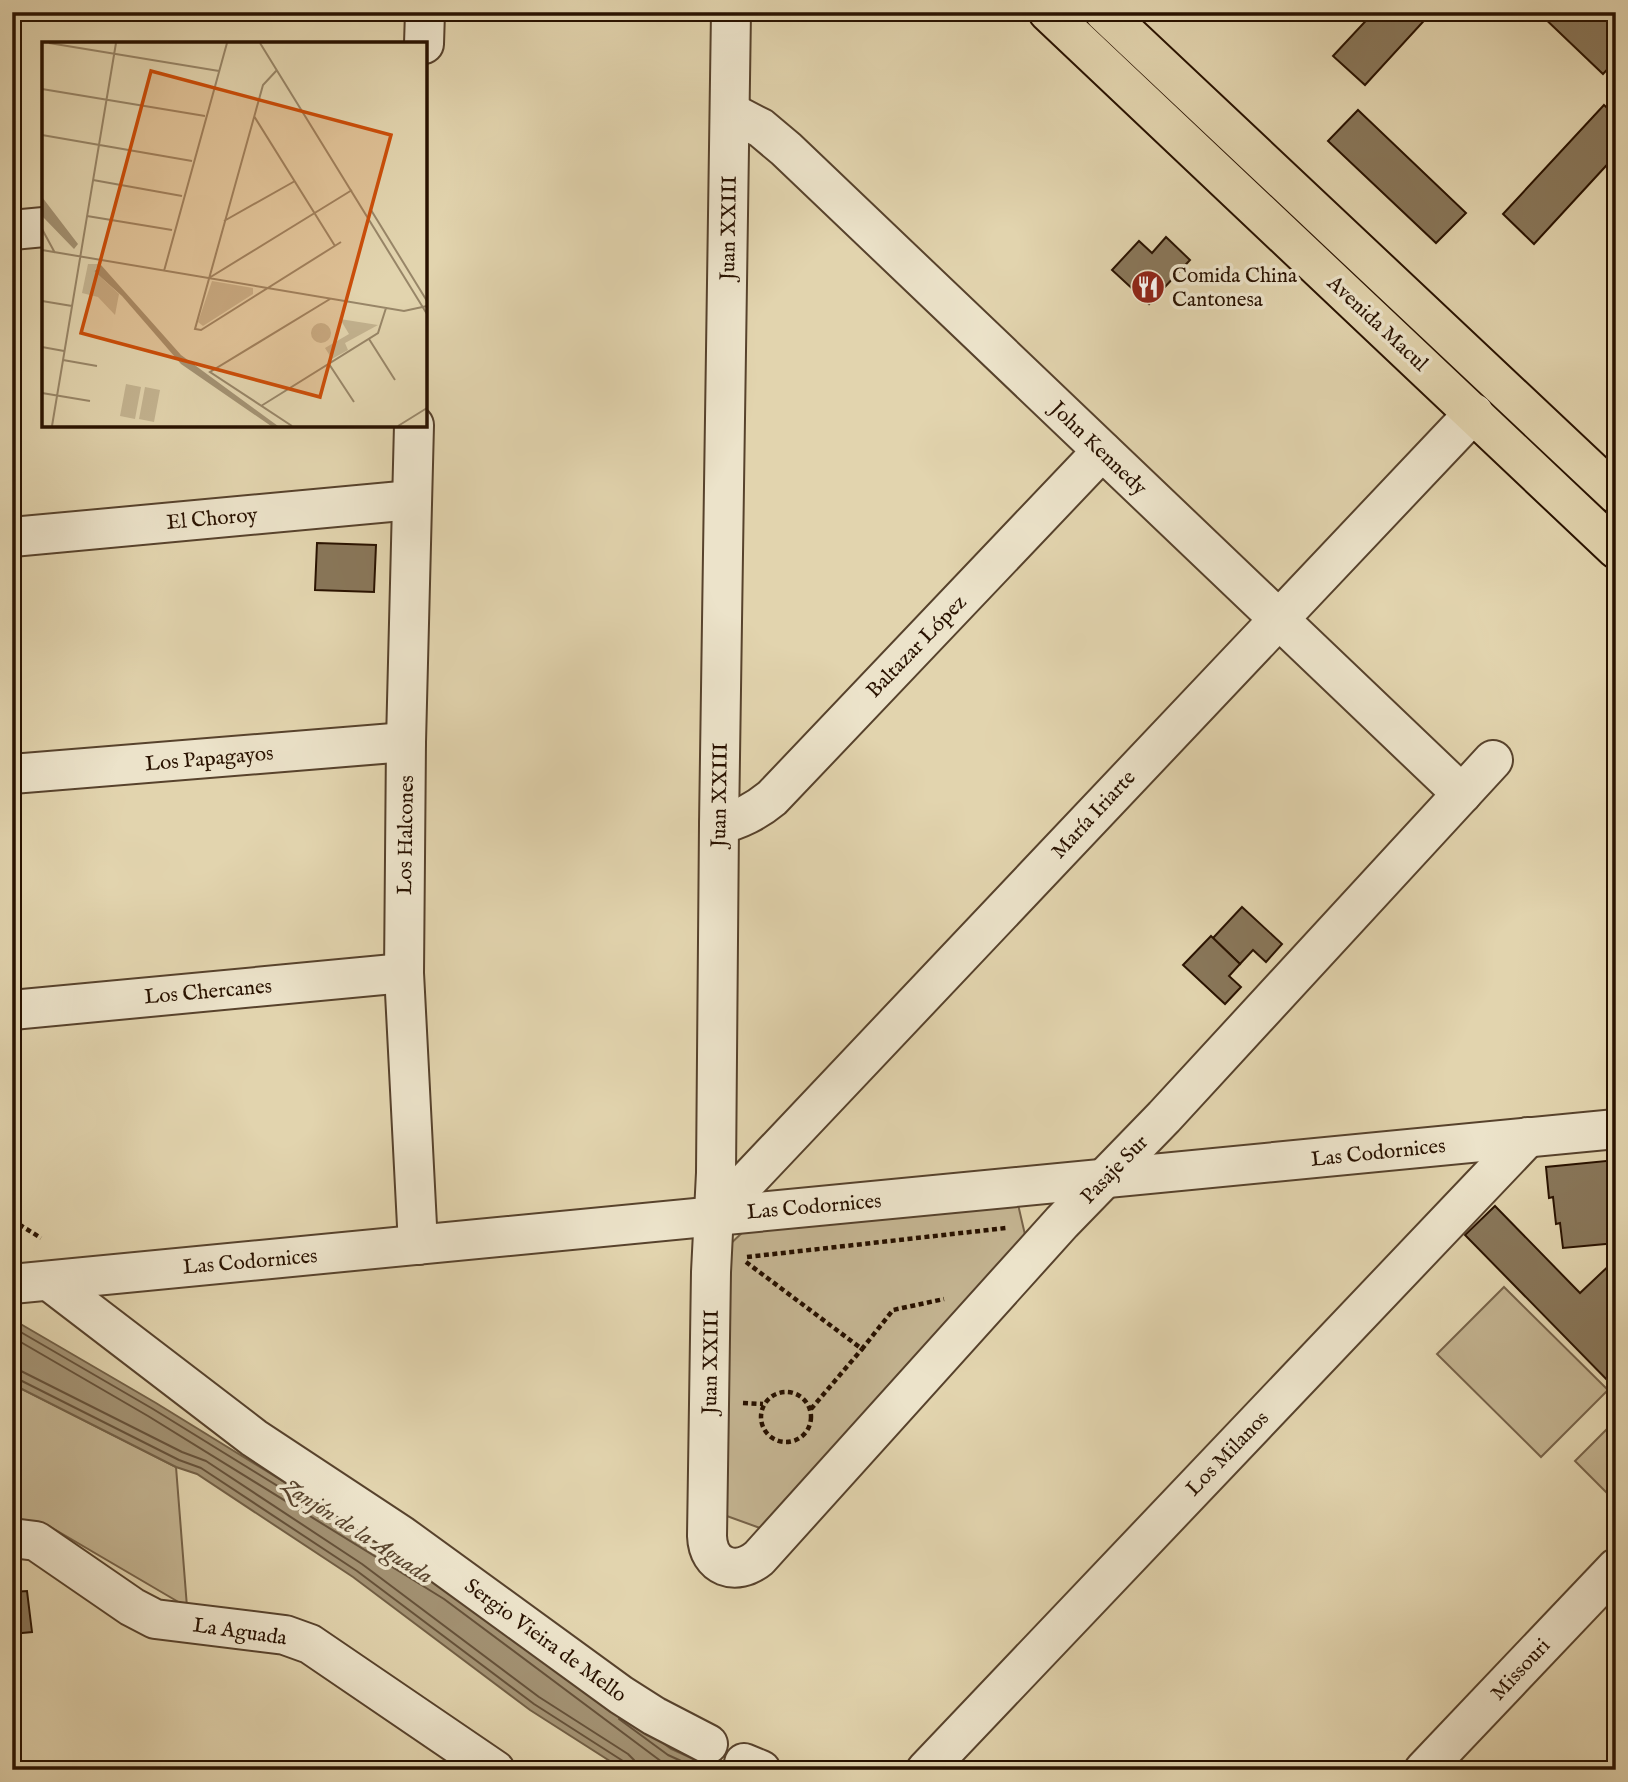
<svg xmlns="http://www.w3.org/2000/svg" width="1628" height="1782" font-family="'IM FELL English',serif">
<style>
.green{fill:#c3b390;stroke:#766248;stroke-width:2}
.water{fill:#a39273;stroke:#725f45;stroke-width:2}
.lines{fill:none;stroke-linecap:round;stroke-linejoin:round}
.shore{stroke:#66523a;stroke-width:2}
.building{fill:#89775a;stroke:#291200;stroke-width:2}
.minor-casing{stroke:#57422c;stroke-width:42}
.major-casing{stroke:#291200;stroke-width:42}
.path{stroke:#291200;stroke-width:4.5;stroke-dasharray:5 3.5;stroke-linecap:butt}
.minor{stroke:#ece3ca;stroke-width:38}
.major{stroke:#e2d4ae;stroke-width:38}
.labels{text-anchor:middle;stroke-width:7;stroke-linejoin:round;paint-order:stroke}
.street-label{font-size:21px;fill:#291200;stroke:#ece3ca}
.poi-label{font-size:21px;fill:#291200;stroke:#ece3ca;text-anchor:start}
.water-label{font-size:23px;font-style:italic;fill:#5a452e;stroke:#ece3ca}
.inset-road{fill:none;stroke:#988668;stroke-width:2}
.view{fill:#cb4e0a;fill-opacity:0.15;stroke:#cb4e0a;stroke-width:3.5}
.inset-edge{fill:none;stroke:#291200;stroke-width:3.5}
</style>
<rect width="100%" height="100%" fill="#e2d4ae"/>
<filter id="stains"><feTurbulence type="fractalNoise" baseFrequency=".00286" numOctaves="4"/><feColorMatrix values="0 0 0 0 .2 0 0 0 0 .09 0 0 0 0 .02 0 0 0 .5 -.17"/></filter>
<radialGradient id="worn" r=".72"><stop offset=".6" stop-color="#630" stop-opacity="0"/><stop offset="1" stop-color="#630" stop-opacity=".3"/></radialGradient>
<g class="green">
<polygon points="1017,1200 1026,1239 760,1528 724,1515 724,1250 746,1229"/>
<polygon points="1504,1287 1608,1390 1541,1457 1437,1354"/>
<polygon points="12,1384 176,1467 187,1607 47,1525 12,1525"/>
<polygon points="1616,1420 1616,1502 1575,1461"/>
</g>
<polygon class="water" points="12,1319 156,1403 453,1586 671,1749 718,1770 624,1770 530,1710 353,1577 197,1474 176,1467 12,1384"/>
<g class="lines">
<g class="shore">
<polyline points="12,1327 153,1409 412,1569"/>
<polyline points="12,1337 148,1416 444,1599 662,1762 679,1770"/>
<polyline points="12,1369 21,1371 182,1452 206,1461 362,1564 539,1697 628,1754 634,1760 635,1770"/>
<polyline points="12,1378 18,1379 179,1460 201,1468 357,1571 534,1704 623,1761 626,1770"/>
<polyline points="619,1719 668,1755 701,1770"/>
</g>
</g>
<g class="building">
<polygon points="1374,12 1432,12 1365,85 1333,56"/>
<polygon points="1538,12 1600,12 1616,27 1616,60 1603,74"/>
<polygon points="1604,105 1616,116 1616,155 1534,244 1503,214"/>
<polygon points="1358,110 1466,213 1436,243 1328,141"/>
<polygon points="1166,237 1190,260 1149,304 1112,270 1139,241 1152,253"/>
<polygon points="317,543 376,545 374,592 315,590"/>
<polygon points="1242,907 1282,944 1266,962 1253,950 1240,964 1213,938"/>
<polygon points="1211,936 1240,964 1229,976 1241,987 1225,1004 1183,965"/>
<polygon points="1616,1160 1616,1243 1563,1248 1560,1223 1556,1224 1553,1197 1549,1198 1546,1167"/>
<polygon points="1495,1206 1580,1293 1616,1259 1616,1389 1465,1235"/>
<polygon points="27,1591 32,1632 12,1634 12,1592"/>
</g>
<g class="lines">
<g class="minor-casing">
<g id="minor">
<path d="M731 12 719 825 716 1173 711 1272 707 1536C708 1567 736 1577 759 1558L1062 1222 1164 1117 1493 760"/>
<polyline points="424,44 425,12"/>
<polyline points="730,112 761,128 786,149 1462,794"/>
<polyline points="12,230 44,227"/>
<polyline points="414,425 406,742 404,973 418,1245"/>
<polyline points="12,537 412,500"/>
<polyline points="12,774 406,742"/>
<path d="M719 825C740 819 755 812 772 798L1102 451"/>
<polyline points="12,1010 404,973"/>
<polyline points="714,1216 1474,413"/>
<polyline points="49,1281 254,1438 401,1535 621,1695 654,1716 708,1744"/>
<polyline points="12,1284 1616,1129"/>
<polyline points="12,1538 36,1541 132,1607 155,1619 285,1635 310,1644 495,1770"/>
<polyline points="744,1763 761,1770"/>
<polyline points="926,1770 1528,1137"/>
<polyline points="1424,1770 1616,1568"/>
</g>
</g>
<g class="major-casing">
<g id="major">
<polyline points="1048,12 1616,549"/>
<polyline points="1104,12 1616,494"/>
</g>
</g>
<g class="path">
<polyline points="12,1220 41,1238"/>
<polyline points="747,1257 1006,1228"/>
<polyline points="746,1262 862,1349 893,1310 944,1299"/>
<circle cx="786" cy="1417" r="25"/>
<polyline points="743,1403 763,1404"/>
<polyline points="811,1409 862,1349"/>
</g>
<use href="#minor" class="minor"/>
<use href="#major" class="major"/>
</g>
<defs>
<g id="restaurant-disc" transform="scale(1.75)"><circle r="9.5" fill="#8f2418" stroke="#ece3ca"/><path d="M-5-6h1v4h1v-4h1v4h1v-4h1v5L-1.5 .5V6h-2V.5L-5-1ZM5-6V6H3V1.5H1.5Q1.5-4 5-6Z" fill="#fff"/></g>
</defs>
<g fill-rule="evenodd">
<use href="#restaurant-disc" x="1148" y="287"/>
</g>
<g class="labels">
<g class="street-label">
<text transform="translate(728 228) rotate(-89)" y="7">Juan XXIII</text>
<text transform="translate(1378 323) rotate(43)" y="7">Avenida Macul</text>
<text transform="translate(1099 448) rotate(44)" y="7">John Kennedy</text>
<text transform="translate(212 518) rotate(-5)" y="7">El Choroy</text>
<text transform="translate(916 646) rotate(-46)" y="7">Baltazar López</text>
<text transform="translate(209 758) rotate(-5)" y="7">Los Papagayos</text>
<text transform="translate(719 795) rotate(-89)" y="7">Juan XXIII</text>
<text transform="translate(1093 814) rotate(-47)" y="7">María Iriarte</text>
<text transform="translate(405 835) rotate(-89)" y="7">Los Halcones</text>
<text transform="translate(208 991) rotate(-5)" y="7">Los Chercanes</text>
<text transform="translate(1378 1152) rotate(-6)" y="7">Las Codornices</text>
<text transform="translate(1114 1169) rotate(-46)" y="7">Pasaje Sur</text>
<text transform="translate(814 1206) rotate(-5)" y="7">Las Codornices</text>
<text transform="translate(250 1261) rotate(-5)" y="7">Las Codornices</text>
<text transform="translate(710 1362) rotate(-89)" y="7">Juan XXIII</text>
<text transform="translate(1227 1453) rotate(-46)" y="7">Los Milanos</text>
<text transform="translate(240 1631) rotate(8)" y="7">La Aguada</text>
<text transform="translate(546 1640) rotate(36)" y="7">Sergio Vieira de Mello</text>
<text transform="translate(1520 1669) rotate(-47)" y="7">Missouri</text>
</g>
<g class="poi-label">
<text x="1172" y="282">Comida China<tspan x="1172" dy="24">Cantonesa</tspan></text>
</g>
<g class="water-label">
<text transform="translate(358 1530) rotate(33)" y="8">Zanjón de la Aguada</text>
</g>
</g>
<g transform="translate(42 42)">
<rect width="385" height="385" fill="#e2d4ae"/>
<path d="M46 222H58L52 229 77 252 73 273 56 255 40 251ZM170 239 211 246V252L161 284 156 280ZM298 277 336 283 303 301 306 308 290 317 283 306 307 292ZM269 291a10 10 0 1 1 20 0a10 10 0 1 1-20 0ZM84 342 99 345 93 377 78 374ZM103 345 118 348 112 380 97 377Z" fill="#c3b390"/>
<path d="M0 155 36 202 32 207 0 174ZM59 223 139 313 236 384H229L139 322 80 254 52 229Z" fill="#a39273"/>
<path class="inset-road" d="M7 1 177 29M218 1 385 272M235 28 221 43 153 287 159 288 299 200M0 47 163 74M212 74 293 204M0 93 150 119M51 138 140 154M329 168 385 259M45 174 130 188M182 179 253 139M0 187 13 211M0 208 362 269 385 264M122 229 185 1M167 236 310 148M0 259 30 264M327 297 353 338M0 305 22 309M21 318 55 324M287 322 312 360M0 351 48 359M219 364 336 291 344 266M10 384 74 1M250 384 168 330 288 257M356 384 385 366"/>
<path class="view" d="M109 29 349 93 278 355 39 291Z"/>
<rect width="385" height="385" class="inset-edge"/>
</g>
<rect width="1628" height="1782" fill="none" stroke="#e2d4ae" stroke-width="42"/>
<rect x="14" y="14" width="1600" height="1754" fill="none" stroke="#291200" stroke-width="3.5"/>
<rect x="21" y="21" width="1586" height="1740" fill="none" stroke="#291200" stroke-width="2"/>
<rect width="100%" height="100%" filter="url(#stains)"/>
<rect width="100%" height="100%" fill="url(#worn)"/>
</svg>
